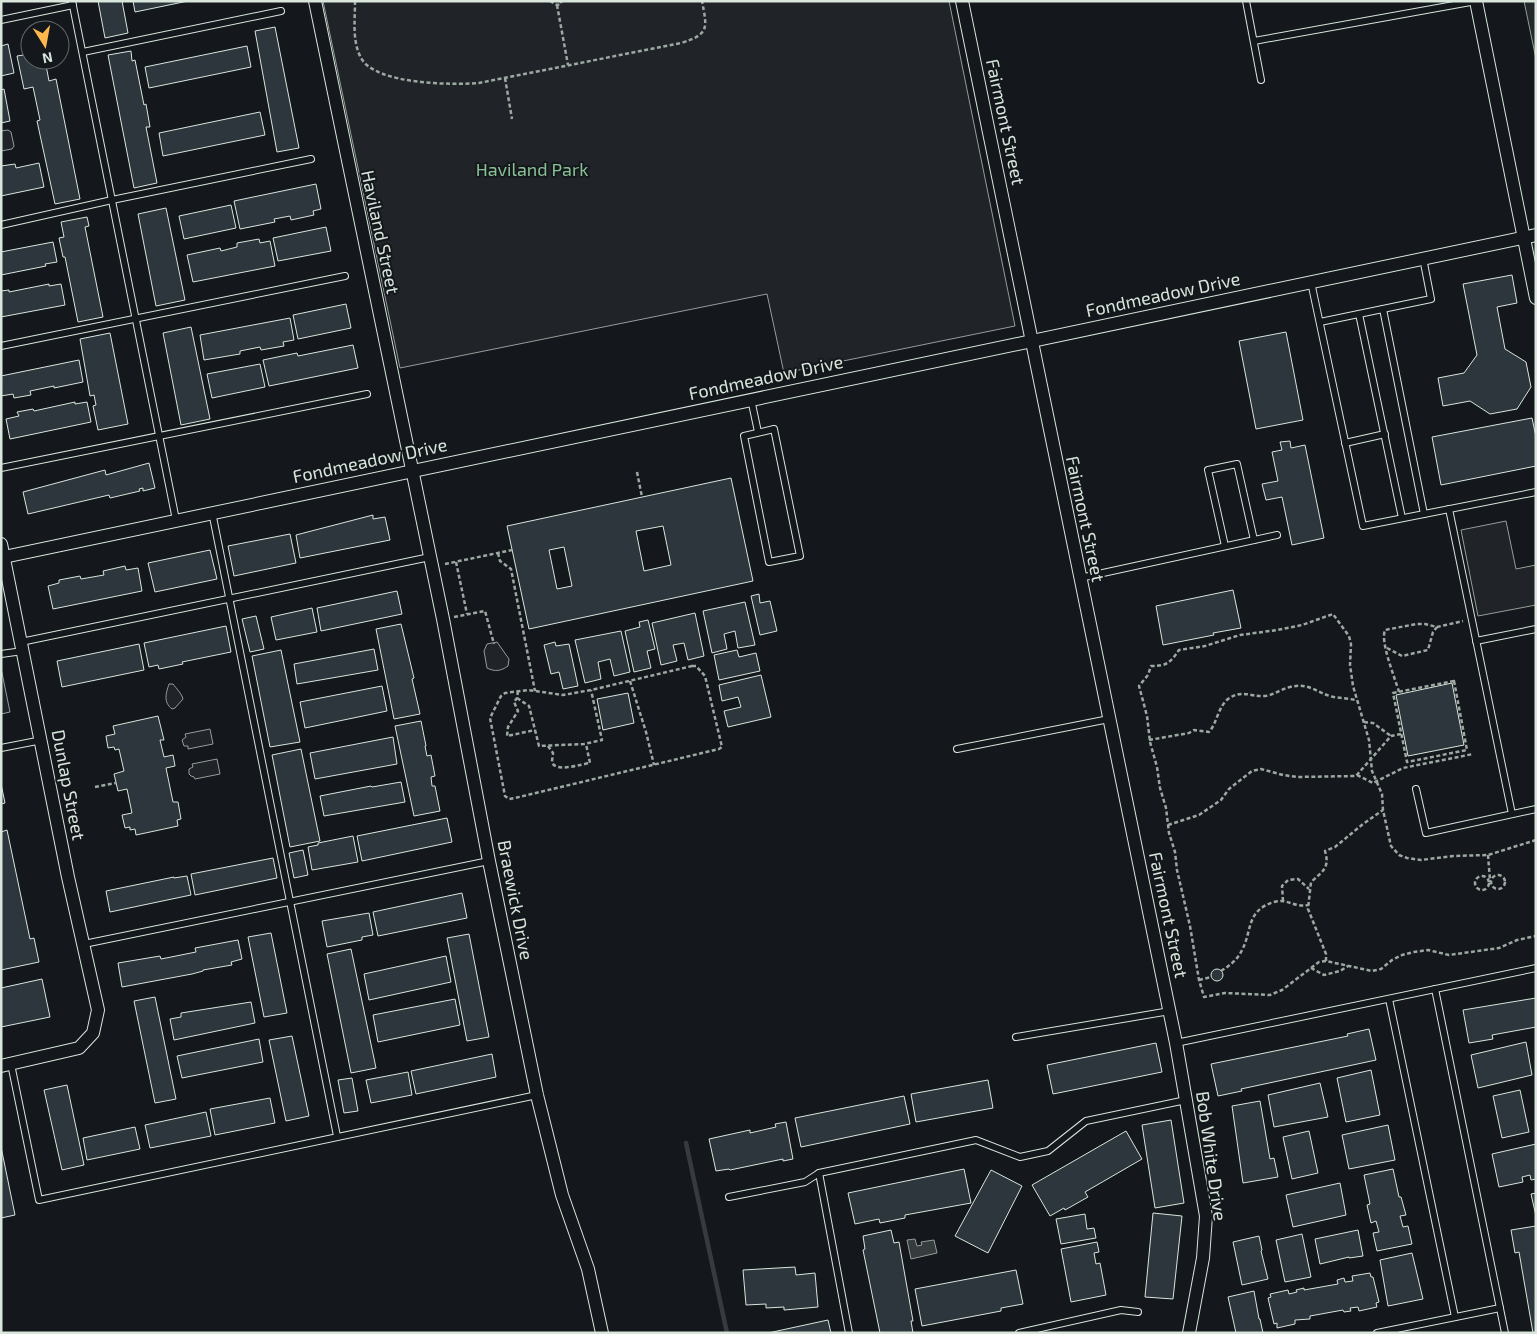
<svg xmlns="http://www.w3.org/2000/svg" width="1537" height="1334" font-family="'Exo 2',sans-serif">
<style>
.green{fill:#202428;stroke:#939e99}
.parking{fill:#24282b;stroke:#939e99}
.water{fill:#363b3e;stroke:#939e99}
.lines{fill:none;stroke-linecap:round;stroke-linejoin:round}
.stream{stroke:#363b3e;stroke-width:4.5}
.building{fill:#2c363c;stroke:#d8e6dc;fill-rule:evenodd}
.lane-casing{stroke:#d8e6dc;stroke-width:8}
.street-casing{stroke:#d8e6dc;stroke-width:14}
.path{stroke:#9da8a2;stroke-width:2.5;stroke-dasharray:4 2.5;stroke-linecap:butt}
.lane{stroke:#14181c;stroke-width:6}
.street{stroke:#14181c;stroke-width:12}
.labels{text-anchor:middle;stroke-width:4;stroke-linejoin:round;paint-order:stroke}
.street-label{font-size:18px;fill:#d8e6dc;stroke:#14181c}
.park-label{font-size:18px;fill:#8ac095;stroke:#14181c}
</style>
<rect width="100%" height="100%" fill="#14181c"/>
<g class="green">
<polygon points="323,1 949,1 1015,326 784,373 767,294 400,368"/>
<polygon points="8,130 11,132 14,146 12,149 1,151 1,131"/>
<polygon points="1506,521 1516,569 1536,565 1536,605 1478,616 1461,530"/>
<path d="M497 642 509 659 508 666C501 671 495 672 487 668L484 651 487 644Z"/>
<polygon points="1,668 10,712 1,714"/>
<path d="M169 684H173C176 688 182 694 183 699L175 708 172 709C163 702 166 693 169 684Z"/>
<polygon points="210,729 213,744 188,749 188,746 184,746 182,740 186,737 185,734"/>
<polygon points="217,759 220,774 195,779 194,777 191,776 189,774 189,769 193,767 192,764"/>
</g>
<polygon class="parking" points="1524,1 1536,1 1536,59"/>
<polygon class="water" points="915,1239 917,1246 922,1245 921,1242 934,1240 937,1253 911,1259 907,1240"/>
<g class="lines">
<polyline class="stream" points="686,1143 727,1333"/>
</g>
<g class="building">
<polygon points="98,1 122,1 128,33 105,38"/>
<polygon points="133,1 188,1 135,12"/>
<polygon points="275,27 299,148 277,152 255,31"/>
<polygon points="8,44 14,73 1,76 1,46"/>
<polygon points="247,46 251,67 149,88 145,67"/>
<polygon points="131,51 132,61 135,60 144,105 146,104 150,127 146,127 157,183 134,188 108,55"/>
<polygon points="30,54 30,60 45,60 49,81 56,79 80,199 55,204 37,121 40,120 33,87 24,89 17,56"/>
<polygon points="4,89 10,121 1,123 1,90"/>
<polygon points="260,112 265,135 163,156 159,133"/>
<polygon points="39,163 44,187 1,196 1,166 15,164 16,168"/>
<polygon points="316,184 321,209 313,211 314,215 291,220 290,216 274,219 275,222 240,229 234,201"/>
<polygon points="231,205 236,228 184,239 179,216"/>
<polygon points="166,208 185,300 156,306 138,214"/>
<polygon points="87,217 89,226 85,227 103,317 78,322 65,257 63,257 59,238 64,237 61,222"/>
<polygon points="326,227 331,251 278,261 273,238"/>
<polygon points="259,239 260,243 270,241 275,266 193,282 187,255 220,248 221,251 237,247 237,243"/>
<polygon points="53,242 57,262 45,264 46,266 1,275 1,252"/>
<polygon points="1512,275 1517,303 1497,307 1505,349 1526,362 1531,387 1517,409 1490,414 1470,401 1443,406 1438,378 1464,373 1477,355 1463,284"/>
<polygon points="49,284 49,286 61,284 65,305 1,317 1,291 9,290 9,292"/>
<polygon points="346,304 351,328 298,339 293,315"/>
<polygon points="290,318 294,340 283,342 284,346 261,350 260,347 240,351 240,354 204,360 200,335"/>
<polygon points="191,327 210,419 181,425 163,333"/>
<polygon points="1286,332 1303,420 1256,429 1239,341"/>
<polygon points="110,333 128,424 98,430 93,406 96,405 94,395 90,396 80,339"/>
<polygon points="353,345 358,368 269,386 263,360 297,353 298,356"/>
<polygon points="79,360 83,382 54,388 54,386 30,391 31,395 14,398 13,394 1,396 1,376"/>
<polygon points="260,364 265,387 212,398 207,374"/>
<polygon points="75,402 75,404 87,402 91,422 10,439 6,419 19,416 17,412 33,409 34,411"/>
<polygon points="1532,418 1536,437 1536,466 1441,485 1432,437"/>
<polygon points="1290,441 1291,448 1305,445 1324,538 1292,545 1282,497 1266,500 1262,484 1278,481 1272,452 1282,450 1280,442"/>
<polygon points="149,463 155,488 143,491 143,488 139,489 140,491 110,498 109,495 28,514 23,492 105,470 106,475"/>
<path d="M731 478 753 581 529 629 507 526ZM663 526 671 565 644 571 636 531ZM564 547 572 586 557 589 549 550Z"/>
<polygon points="373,515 373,519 385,517 390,540 300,558 296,535"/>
<polygon points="290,534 296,563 234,576 228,546"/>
<polygon points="210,550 217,579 155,592 148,563"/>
<polygon points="125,566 126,570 138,568 142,591 53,609 48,586 59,583 59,580 80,576 81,579 104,575 103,571"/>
<polygon points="1233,590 1241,628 1213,633 1214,635 1163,645 1156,606"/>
<polygon points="397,591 402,614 321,631 317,608"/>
<polygon points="759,594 760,603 770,601 777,631 760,635 751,596"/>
<polygon points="745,602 755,645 738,648 735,631 724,634 727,649 712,653 703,611"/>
<polygon points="312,608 317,632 276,640 271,617"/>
<polygon points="695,613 704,656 688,660 684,643 673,645 677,661 661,665 652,623"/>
<polygon points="256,616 264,649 250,652 242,619"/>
<polygon points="648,620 655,649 647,651 651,668 634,672 625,631 640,627 639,622"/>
<polygon points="401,624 414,678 412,679 420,714 394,719 376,629"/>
<polygon points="226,626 231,652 182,662 183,664 159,669 158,665 149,667 144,643"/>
<polygon points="621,631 630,672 614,676 610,659 598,662 601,679 585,683 575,640"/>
<polygon points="555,642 556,646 569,644 578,686 563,689 559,672 551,674 544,645"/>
<polygon points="139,644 144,670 62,687 57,661"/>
<polygon points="374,649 378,670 297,684 294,664"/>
<polygon points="281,650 300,742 270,747 252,656"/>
<polygon points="737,650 739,657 756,653 760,671 719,680 714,655"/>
<polygon points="761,675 771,717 728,727 724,711 741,707 738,697 722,701 719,685"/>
<polygon points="1452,683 1464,745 1408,756 1396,695"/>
<polygon points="382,686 387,711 305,728 300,702"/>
<polygon points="628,693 634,723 603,730 597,699"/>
<polygon points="158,716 164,740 160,740 164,757 173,755 175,766 166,768 173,802 178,802 181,819 177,820 178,826 136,835 135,829 130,830 130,827 125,828 122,815 132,813 127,789 118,791 114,774 124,771 119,749 115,750 114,747 108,748 106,736 115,734 113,726"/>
<polygon points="421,721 426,746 425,746 427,756 431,755 435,776 431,777 432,786 435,786 440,811 414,816 395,726"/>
<polygon points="393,737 397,764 315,779 310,753"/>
<polygon points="301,749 320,841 290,847 272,755"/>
<polygon points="401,782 405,802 324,816 320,796 371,786 372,787"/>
<polygon points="1,784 5,803 1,804"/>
<polygon points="447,818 452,842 362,861 357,836"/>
<polygon points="7,830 30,939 34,938 39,962 1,970 1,832"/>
<polygon points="353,836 358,862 312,870 308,847 318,845 318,843"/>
<polygon points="303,850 308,875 294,878 289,853"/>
<polygon points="273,858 277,878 195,895 191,874"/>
<polygon points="187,876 191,895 110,912 106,891 174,877 174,878"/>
<polygon points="462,893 467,918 378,936 373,912"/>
<polygon points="369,913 373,935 362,937 362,940 327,947 322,921"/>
<polygon points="271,933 287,1013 264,1017 248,937"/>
<polygon points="469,934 489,1037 467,1041 447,938"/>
<polygon points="238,940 242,959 231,962 232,965 203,970 203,971 192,974 122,987 118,963 160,956 161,959 196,952 195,948"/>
<polygon points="351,949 376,1068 351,1073 327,954"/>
<polygon points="446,956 451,982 369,1000 364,974"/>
<circle cx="1217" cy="975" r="6"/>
<polygon points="42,979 50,1017 1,1027 1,988"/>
<polygon points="155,997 176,1099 155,1103 134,1001"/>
<polygon points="1536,998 1536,1027 1492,1035 1493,1039 1469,1043 1463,1010"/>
<polygon points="455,999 460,1025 378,1042 373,1015"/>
<polygon points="251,1002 255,1023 174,1040 170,1019 181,1017 181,1013"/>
<polygon points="1369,1029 1376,1060 1241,1089 1242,1091 1218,1096 1211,1064 1348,1036 1347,1034"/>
<polygon points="292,1036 309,1116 286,1121 269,1040"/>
<polygon points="259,1039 263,1062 182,1078 177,1056"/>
<polygon points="1526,1042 1532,1075 1478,1088 1471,1055"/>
<polygon points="1156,1043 1162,1072 1053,1094 1047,1065"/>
<polygon points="492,1054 496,1077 416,1094 411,1071"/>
<polygon points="1371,1070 1380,1115 1346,1122 1337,1078"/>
<polygon points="408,1072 412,1095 371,1103 366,1080"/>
<polygon points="352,1078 358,1111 344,1113 338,1080"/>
<polygon points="988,1080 993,1108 916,1122 911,1094"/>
<polygon points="1320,1083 1328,1117 1274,1127 1268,1095"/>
<polygon points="67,1085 84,1165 62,1170 44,1090"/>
<polygon points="1520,1090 1529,1132 1502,1138 1493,1096"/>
<polygon points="904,1096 910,1124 801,1147 795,1118"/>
<polygon points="270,1098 275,1123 215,1135 210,1109"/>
<polygon points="1260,1101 1270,1159 1274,1158 1278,1177 1243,1183 1232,1106"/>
<polygon points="206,1112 211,1136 150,1148 145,1125"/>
<polygon points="1171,1120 1184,1203 1155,1208 1142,1125"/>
<polygon points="786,1122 793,1159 783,1161 783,1159 730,1170 729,1169 716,1171 709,1139 750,1130 750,1133 776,1127 775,1124"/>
<polygon points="1388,1125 1395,1160 1349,1169 1342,1135"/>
<polygon points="135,1127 140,1149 87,1160 83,1138"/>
<polygon points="1126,1131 1142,1159 1085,1192 1088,1197 1065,1210 1064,1208 1050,1216 1032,1185"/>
<polygon points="1309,1131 1318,1173 1292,1179 1283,1137"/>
<polygon points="1536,1144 1536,1179 1531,1180 1530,1175 1522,1177 1523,1182 1499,1187 1492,1154"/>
<polygon points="1,1147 15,1215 1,1218"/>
<polygon points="964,1169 971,1203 905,1215 905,1218 880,1223 879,1219 855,1224 848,1193"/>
<polygon points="1393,1169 1399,1197 1401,1197 1406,1215 1400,1216 1403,1227 1408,1226 1412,1244 1377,1251 1373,1233 1379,1232 1376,1221 1371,1223 1367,1205 1370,1204 1364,1175"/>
<polygon points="991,1170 1022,1186 988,1253 955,1236"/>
<polygon points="1340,1183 1346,1215 1293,1227 1286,1195"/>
<polygon points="1536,1193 1536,1216 1531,1194"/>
<polygon points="1153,1213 1182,1216 1173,1299 1145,1297"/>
<polygon points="1085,1214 1087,1229 1094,1228 1096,1238 1061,1244 1056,1219"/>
<polygon points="1536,1226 1536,1333 1533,1333 1519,1252 1515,1253 1511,1230"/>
<polygon points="891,1230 894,1243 899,1242 913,1321 911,1321 913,1333 880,1333 863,1250 865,1249 863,1236"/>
<polygon points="1358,1230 1363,1256 1349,1258 1349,1257 1320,1264 1315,1239"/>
<polygon points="1302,1234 1311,1277 1285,1282 1276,1240"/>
<polygon points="1259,1236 1262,1250 1261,1251 1268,1279 1242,1285 1233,1242"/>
<polygon points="1097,1242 1099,1252 1094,1253 1096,1264 1100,1263 1106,1295 1071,1302 1061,1249"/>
<polygon points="1412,1253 1423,1299 1388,1306 1380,1260"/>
<polygon points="795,1267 796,1275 815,1273 818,1307 784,1310 784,1307 766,1308 766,1304 746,1305 743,1270"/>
<polygon points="1016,1270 1023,1304 1001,1308 1001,1311 922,1326 915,1289"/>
<polygon points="1370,1273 1371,1277 1373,1277 1379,1302 1376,1303 1377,1307 1359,1311 1358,1307 1350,1308 1351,1311 1344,1312 1343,1310 1310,1316 1310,1319 1295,1320 1295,1324 1277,1328 1277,1323 1274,1324 1268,1298 1271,1297 1270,1294 1288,1290 1289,1294 1297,1292 1296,1290 1304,1288 1304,1290 1338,1284 1337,1280 1344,1278 1345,1282 1353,1281 1352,1276"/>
<polygon points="1254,1291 1259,1319 1260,1319 1263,1333 1236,1333 1228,1297"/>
<polygon points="828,1320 831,1333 768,1333"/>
</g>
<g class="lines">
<g class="lane-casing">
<g id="lane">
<polyline points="72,1 176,520"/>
<polyline points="1246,1 1261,80"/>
<polyline points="1,20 73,5"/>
<polyline points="1254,41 1476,1"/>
<polyline points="83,52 281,11"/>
<polyline points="1,225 112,200 311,159"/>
<polyline points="1311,282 1363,526 1536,492"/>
<polyline points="1383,309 1424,514"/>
<polyline points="1359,314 1402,518"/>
<polyline points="1320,322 1431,299 1423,258"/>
<polyline points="1,346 345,276"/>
<polyline points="751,399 758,432"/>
<polygon points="774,429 800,556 769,562 744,436"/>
<polyline points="1345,443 1385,434"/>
<polyline points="1,468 367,394"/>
<polyline points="1449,509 1512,814"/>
<polyline points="212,512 337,1136"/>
<polyline points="1225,546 1208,470 1237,464 1254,540"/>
<polyline points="1080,578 1277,535"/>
<polyline points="1476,641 1536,629"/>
<polyline points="21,642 430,557"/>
<polyline points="1,654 23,651"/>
<polyline points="1,748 42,740"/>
<polyline points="957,749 1109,719"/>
<polyline points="1416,789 1426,833 1536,809"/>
<polyline points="84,944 489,861"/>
<polyline points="1435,989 1505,1333"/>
<polyline points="1389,999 1455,1317"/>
<polyline points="1016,1037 1170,1011"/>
<polyline points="1176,1043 1536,968"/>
<polyline points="11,1064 39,1200 537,1095"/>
<polyline points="819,1173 849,1333"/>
<polyline points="729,1197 805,1182 819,1173 976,1140 1020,1157 1048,1151 1086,1121 1186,1100"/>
<polyline points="1019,1333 1121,1310 1138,1312"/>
<polyline points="1377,1333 1500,1308"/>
</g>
</g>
<g class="street-casing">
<g id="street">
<polyline points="315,1 443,619 489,861 537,1095 562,1195 588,1269 602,1333"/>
<polyline points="962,1 1176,1043 1206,1216 1203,1258 1189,1333"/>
<polyline points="1476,1 1536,298"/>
<polyline points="1,544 68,877 98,1010 93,1033 79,1048 1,1066"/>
<polyline points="4,557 1536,235"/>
</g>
</g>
<g class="path">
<path d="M355 1C355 21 352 41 361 58 376 85 453 85 479 83L681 43C710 34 707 28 702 1"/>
<polyline points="550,1 557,5 561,4 561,1"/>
<polyline points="557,5 568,65"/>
<polyline points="505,78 512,119"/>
<polyline points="637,472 642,497"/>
<polyline points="498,553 500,561 511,569 535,691"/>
<polyline points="456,562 467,614"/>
<polyline points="445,564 512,550"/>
<polyline points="454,617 485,611 494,644"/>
<polyline points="1387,648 1402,656 1428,650 1433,632 1437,627"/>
<polygon points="692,666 696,666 705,676 722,747 719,749 515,798 509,799 505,796 490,718 501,696 505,693 528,690 563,695 591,690"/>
<polyline points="630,681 646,732 654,765"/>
<polygon points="1454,681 1467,750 1407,762 1393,693"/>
<polyline points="518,691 517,698 514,702 518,711 508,727 507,736 535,730"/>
<path d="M1399 692C1395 678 1380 642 1385 630L1416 624H1425L1437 627 1463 621"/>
<polyline points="517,698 529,706 539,746 584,744 602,740 591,690"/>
<polyline points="1364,722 1373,723 1391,736"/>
<path d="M1149 740 1189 733 1194 730 1209 732C1217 723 1218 707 1228 699 1242 689 1250 697 1265 696 1274 695 1281 689 1290 687 1310 682 1318 694 1334 697 1342 698 1350 699 1357 700"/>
<path d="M548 746 553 753C553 756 552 759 552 762 555 773 582 764 590 763L586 744"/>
<polyline points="1357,775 1373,783 1403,768 1473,754"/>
<polyline points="95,787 116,783"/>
<polyline points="1168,825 1199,815 1221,800 1229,789 1252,771 1261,769 1283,775 1297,777 1356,776 1391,736 1401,734"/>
<path d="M1536 840 1488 855 1453 856 1421 860 1407 858 1399 855 1391 846 1383 810 1382 794 1372 771 1369 740 1353 686 1350 665 1351 644 1349 636 1333 614 1302 625 1277 630 1240 635 1205 646 1179 650C1170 663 1167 666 1151 666L1148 675 1139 686 1147 716 1150 742 1157 767 1160 788 1166 808 1169 833 1175 852 1177 870 1190 926 1199 980 1204 997 1225 993 1270 995 1282 990 1319 962 1326 961 1372 971 1381 969 1392 960 1402 955 1414 952 1428 950 1449 955 1499 948 1517 940 1536 936"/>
<polyline points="1488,855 1490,880"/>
<circle cx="1498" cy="882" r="7"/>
<circle cx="1482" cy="883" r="7"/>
<polyline points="1283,901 1282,886 1288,880 1298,879 1309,889"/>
<path d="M1326 961V954L1308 909 1311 882C1323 871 1330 868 1325 851L1335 847 1363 824 1383 810"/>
<polyline points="1311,968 1324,975 1340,971 1348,966"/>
<path d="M1221 971C1229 966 1237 960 1241 952 1253 931 1245 911 1274 902 1288 898 1294 908 1308 905"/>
<polyline points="1199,980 1211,977"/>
</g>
<use href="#lane" class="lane"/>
<use href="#street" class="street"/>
</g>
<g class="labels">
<g class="street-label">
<text transform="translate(1005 122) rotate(78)" y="6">Fairmont Street</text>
<text transform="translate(380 232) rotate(78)" y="6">Haviland Street</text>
<text transform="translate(1163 295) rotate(-12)" y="6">Fondmeadow Drive</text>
<text transform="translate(766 378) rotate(-12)" y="6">Fondmeadow Drive</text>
<text transform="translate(370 461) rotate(-12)" y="6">Fondmeadow Drive</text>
<text transform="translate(1085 519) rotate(78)" y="6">Fairmont Street</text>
<text transform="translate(68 785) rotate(79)" y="6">Dunlap Street</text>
<text transform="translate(515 900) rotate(79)" y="6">Braewick Drive</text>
<text transform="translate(1168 915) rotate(78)" y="6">Fairmont Street</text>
<text transform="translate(1211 1156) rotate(82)" y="6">Bob White Drive</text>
</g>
<g class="park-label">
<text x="532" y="176">Haviland Park</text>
</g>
</g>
<rect width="1537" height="1334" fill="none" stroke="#d8e6dc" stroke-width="5"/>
<g transform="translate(45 45) rotate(169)"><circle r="24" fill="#14181c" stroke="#626a69"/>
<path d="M0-4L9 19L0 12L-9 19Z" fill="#ffb74d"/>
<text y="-8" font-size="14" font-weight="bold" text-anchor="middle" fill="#d8e6dc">N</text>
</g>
</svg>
